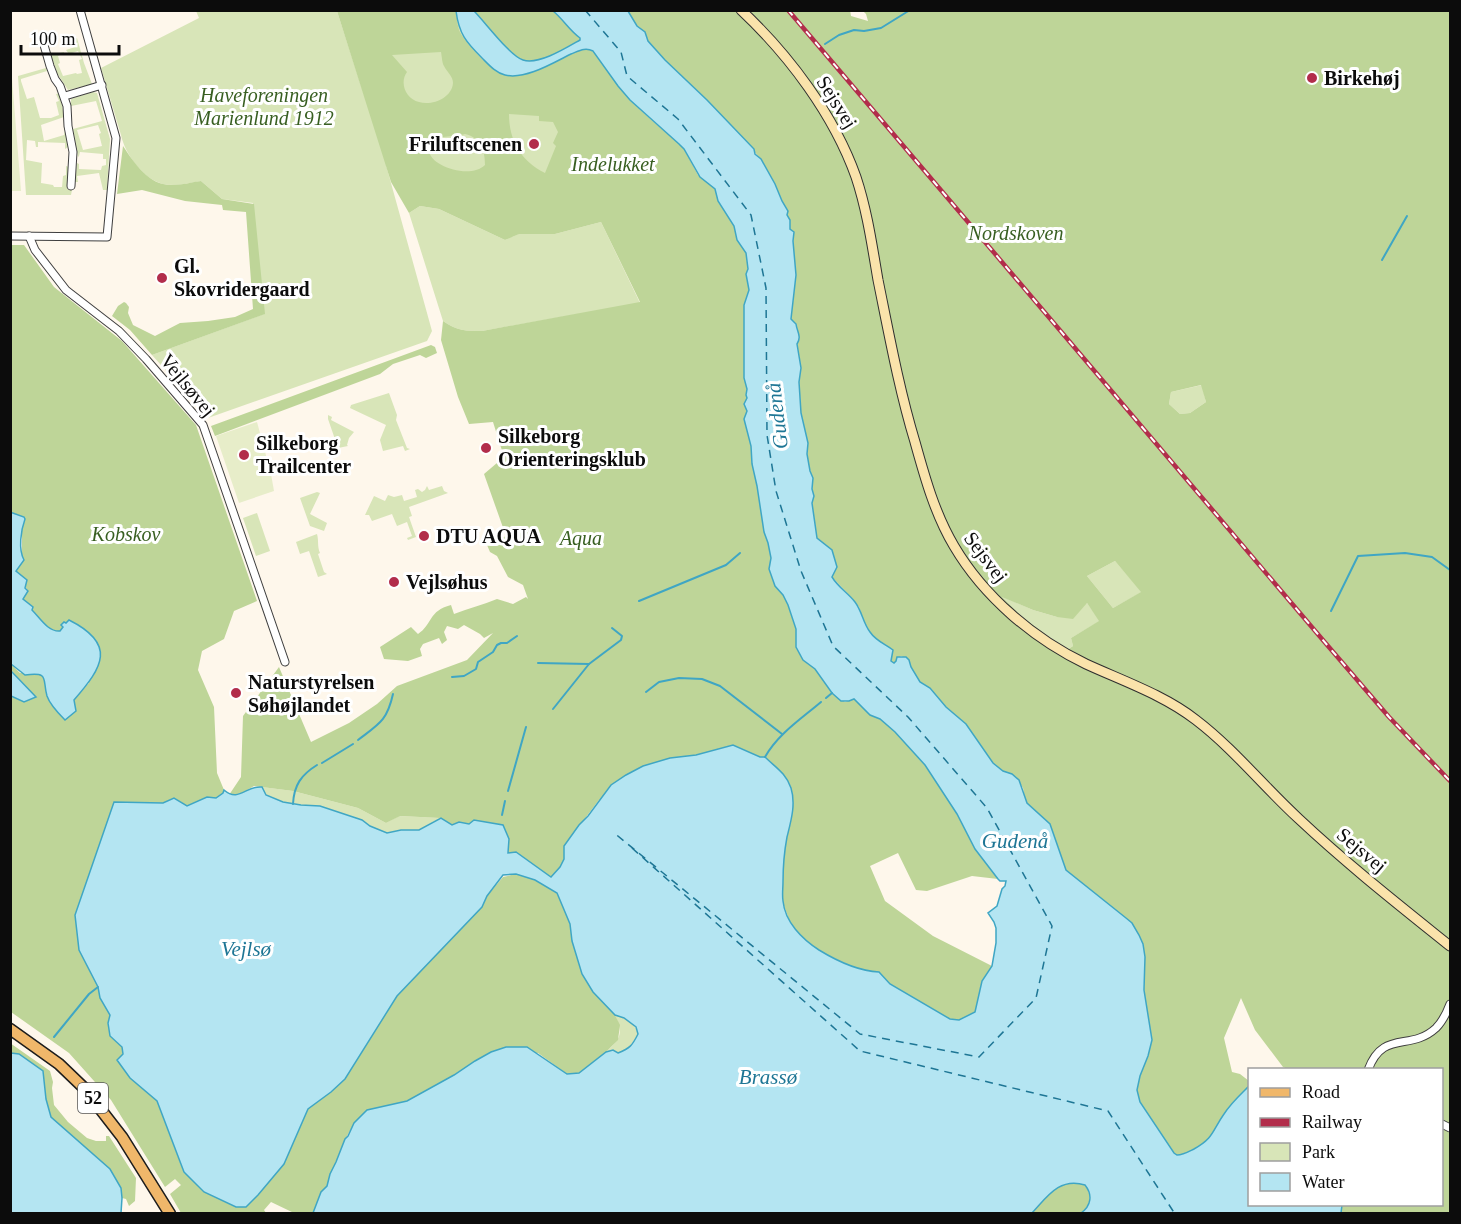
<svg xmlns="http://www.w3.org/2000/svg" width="1461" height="1224" font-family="'Times New Roman',serif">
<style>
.green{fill:#d8e5b8;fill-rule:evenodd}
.forest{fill:#bed598;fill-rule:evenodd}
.pitch{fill:#e7edc9}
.water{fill:#b4e5f2;stroke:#3fa6c4;stroke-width:1.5}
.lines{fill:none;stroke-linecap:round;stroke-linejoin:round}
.stream{stroke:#3fa6c4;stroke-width:2}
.ferry{stroke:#1e7695;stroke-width:1.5;stroke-dasharray:8 6;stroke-linecap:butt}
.street-casing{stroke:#3f3f3f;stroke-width:9}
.secondary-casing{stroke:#2e2e2e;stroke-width:11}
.primary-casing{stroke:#1d1d1d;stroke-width:13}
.street{stroke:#fff;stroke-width:7}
.secondary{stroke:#fae3ab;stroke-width:9}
.primary{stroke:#f0b76a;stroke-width:10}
.rail-casing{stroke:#b22d4b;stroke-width:4.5}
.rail{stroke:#fff;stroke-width:2;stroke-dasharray:7;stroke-linecap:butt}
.poi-dot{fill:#b22d4b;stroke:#fff;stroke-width:2}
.labels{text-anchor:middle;stroke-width:6;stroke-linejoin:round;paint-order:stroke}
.shield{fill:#fff;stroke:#555;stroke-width:1.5}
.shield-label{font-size:18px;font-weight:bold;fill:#0c0c0c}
.poi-label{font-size:20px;font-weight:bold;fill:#0c0c0c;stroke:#fff;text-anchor:start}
.park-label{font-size:20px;font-style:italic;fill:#385f21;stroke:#fff}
.street-label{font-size:20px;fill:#0c0c0c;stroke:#fff}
.water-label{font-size:21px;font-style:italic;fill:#1e7695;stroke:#fff}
</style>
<rect width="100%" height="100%" fill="#fef7eb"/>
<g class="green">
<path d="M196 11H337L365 98 339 11H553L618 86 512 237 518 234H555L601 222 640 303 482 331C466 331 457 331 443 321L409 213 420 206 439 209 505 240 507 239 386 165 432 331 427 341 208 418 152 355 264 314 253 203 222 199 201 181C189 183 175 187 163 184 143 179 125 154 121 135L101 68 199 18Z"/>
<polygon points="77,38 84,63 92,84 68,90 57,73 51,55 64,52 64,53 58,56 60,63 58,64 63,76 76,73 77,74 82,73 79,60 82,59 78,51 69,54 66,50 75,47 72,40"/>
<polygon points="46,68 47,71 21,79 21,81 27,99 34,97 40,118 51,118 59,115 56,102 59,101 56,94 60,93 64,117 41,125 44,141 64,135 65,130 68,147 65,149 65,143 38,142 38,147 36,147 35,141 27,140 26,160 42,163 41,183 53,185 54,187 62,187 63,176 66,175 66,166 69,167 67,189 72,190 71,195 26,195 18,76"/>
<path d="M93 92 97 93 110 139 107 190H103L99 173 77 176 78 182H75L77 163 79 164V169L101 170 102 166 106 165V159H103V154L80 152 79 156 78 157 73 129 102 121 96 101 71 106V99ZM98 125 101 133 99 134 102 146 83 150 77 130Z"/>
<polygon points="1202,385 1206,402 1190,413 1180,414 1169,404 1171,392"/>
<polygon points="389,393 397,415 396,420 407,448 410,449 405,451 403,446 383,451 380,440 386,425 350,408 351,405"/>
<polygon points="328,415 332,417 331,420 354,432 349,438 347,445 348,446 338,448 328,419"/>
<polygon points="427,486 429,490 442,486 444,491 448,493 409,507 412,516 409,517 416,537 408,540 407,538 412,536 407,522 397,526 392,514 372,521 369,515 365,515 374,496 385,501 388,495 394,497 402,495 404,501 417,497 415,490 418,489 422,492 425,490"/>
<polygon points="317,492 320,493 310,514 327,523 324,531 310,526 300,498"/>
<polygon points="257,513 270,551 256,556 243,518"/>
<path d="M317 534C319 541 317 546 320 553L318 554 324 572 327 574 318 577 309 551 300 554 296 542Z"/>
<polygon points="1115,561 1142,592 1113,608 1087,576"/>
<polygon points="1001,596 1033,610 1057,617 1087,603 1100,621 1071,638 1073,646 1067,650 1024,618"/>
<polygon points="262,787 293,791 358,808 386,823 399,816 441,818 419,830 401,830 387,833 370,826 362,820 320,806 302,805 283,802 266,795"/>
<path d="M615 1015C625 1018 636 1024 638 1034L628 1049 618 1053 613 1050 606 1052C620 1039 624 1034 615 1015Z"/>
</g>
<g class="forest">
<path d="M850 10 851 16 868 21 866 14 863 11H1450V1213H1341L1342 1205 1442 1204V1070L1288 1069 1283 1067 1255 1030 1241 998 1224 1038 1232 1072 1240 1074 1249 1081V1086C1240 1095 1231 1103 1224 1114 1212 1131 1214 1138 1194 1149 1188 1152 1183 1155 1177 1155L1174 1153 1140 1102 1137 1090 1140 1076 1148 1056 1152 1040 1144 990 1145 965 1143 944 1107 903 1066 870 1050 824 1027 803 1025 798 1023 788 1016 777 1003 771 993 763 966 724 946 707 930 688 920 682 911 667 909 660 901 656 894 663 891 661V657L870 632 864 621 859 607 851 597 832 577V550L817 538 812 503 814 496 812 489 813 478 810 471 807 454 808 443 801 414 800 395 799 382 801 368 797 344V331L791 319 796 275 793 241 794 232 790 229V220L787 215 788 211 782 201 775 184 761 159 707 100 665 60 648 41 645 32 637 26 628 11ZM1201 385 1206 402 1190 413 1180 414 1169 404 1171 392ZM1115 561 1141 592 1113 608 1087 576ZM1002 597 1033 610 1057 617 1073 619 1087 603 1099 621 1071 638 1073 646 1067 650 1024 618Z"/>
<path d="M337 11H456C457 17 457 24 459 30 464 42 491 71 504 75 511 77 520 75 528 73 542 68 576 49 587 49 597 49 611 75 616 83 633 106 658 125 679 144L684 149 698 175 715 189 718 201 734 226 737 240 746 253 748 270 746 274 749 290 744 306V378L747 389V411L744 419 751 446 752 464 757 486 764 532 768 543 771 558 769 569 775 586 783 595 788 605 796 629V648L803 660 815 669 832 693 845 702 854 699 870 715 880 719 895 732 925 765 957 814 975 849 998 879 972 876 927 891 916 890 898 853 870 866 885 901 933 936 992 966 982 981 975 1013 959 1020 950 1019 890 984 879 972H866L849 965 823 953 812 946 797 933 790 922 783 903V856L792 814 772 763 765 757H760L733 745 696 755 670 758 599 800 564 846V859L560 867 551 877 516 852 508 853 509 839 469 825 459 822 452 825 440 818 400 816 386 823 358 808 293 791 254 786 237 796 229 795 241 777 243 716 279 667 311 742 349 723 377 704 397 686 467 660 493 633 484 638 480 634 464 625 458 629 447 626 444 632 447 640 442 644 439 638 423 644 420 649 422 656 408 661 384 659 380 647 411 627 418 634C433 624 428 611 451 605L454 614C469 608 483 605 497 599L513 604 526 597 528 599 523 585 508 577 497 556 490 552 487 545 506 536 484 474 504 457 493 422 469 424 458 397 441 340 443 321C457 331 466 331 482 331L640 302 601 222 555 234H519L505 240 439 209 420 206 409 213 391 182ZM441 52C442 57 442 63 444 66 447 72 453 76 453 83 452 98 432 106 419 102 406 99 399 83 407 72L392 55ZM509 114 539 116V121L553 122 558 132 553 143 556 146 545 173C521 161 509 141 509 114ZM465 134C481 138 485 150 485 165 468 182 414 161 433 141 439 135 456 137 465 134Z"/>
<path d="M474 11H553L580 38V40C566 48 539 65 523 60 510 56 484 22 474 11Z"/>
<path d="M123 146C135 164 149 186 173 185 182 185 192 182 201 181L222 199 254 204 265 314 152 355 130 330 112 316 118 306 124 302 126 303 129 307 128 313 133 325 155 336 180 323 208 321 235 317 253 309 246 212 223 210 222 205 185 201 142 190 117 194Z"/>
<path d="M10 245H24L54 287 122 341 196 425 257 601 234 611 224 639 202 651 198 670 214 707 217 773 224 790 223 793 216 799 207 798 186 806 174 798 163 803 114 802 79 950 98 987 100 998 110 1015 108 1023 110 1036 122 1047 130 1078 157 1101 184 1173 246 1207 258 1195 284 1164 308 1109 331 1092 345 1079 397 996 482 907 487 896 503 877 516 874 535 880 557 893 570 924 572 941 593 992 615 1015 620 1025 618 1040 606 1052 579 1073 567 1074 538 1053 491 1052 421 1095 407 1101 367 1110 354 1123 347 1136 345 1139 336 1162 330 1174 327 1186 321 1192 313 1213H294L271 1202 264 1210 266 1213H181L170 1194 181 1185 175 1179 165 1187 111 1100 69 1053 11 1012 10 696 24 702 35 697 11 670V664L20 673H38L42 676 45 680 48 697 74 700 89 683 66 623 60 631C48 632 40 618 32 610V607L23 599 28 591 16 571 22 555V528L25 519 24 517 11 512Z"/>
<polygon points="431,345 435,347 437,353 426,358 420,355 393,364 380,374 215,436 211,426"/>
<polygon points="10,1043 50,1071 53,1082 52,1088 54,1105 68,1122 87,1138 96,1141 106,1141 106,1136 109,1136 136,1178 135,1201 129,1206 126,1199 122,1198 121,1188 110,1169 51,1117 46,1099 43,1071 19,1054 11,1053"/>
<path d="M1074 1182 1085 1185C1092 1195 1091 1206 1081 1213L1031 1214C1044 1200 1054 1184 1074 1182Z"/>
</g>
<g class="pitch">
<polygon points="11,78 12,78 21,191 11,191"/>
<polygon points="257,422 271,474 274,491 239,503 216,436"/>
</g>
<g class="water">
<path d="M456 11H474C485 22 510 56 523 60 539 65 566 48 580 40V38C569 30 563 19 553 11H628L637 26 645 32 648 41 665 60 707 100 754 149 755 154 761 159 775 184 782 201 788 211 787 215 790 220V229L794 232 793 241 796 275 791 319 796 324C797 332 802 336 797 344L801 368 799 382 801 413 808 443 807 454 810 471 813 478 812 489 814 496 812 503 817 538 832 550 837 567 832 577C838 587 848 593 855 602 862 611 863 623 870 632 876 641 885 644 893 650L891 661 894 663 896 661 897 657H906L909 660 911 667 920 682 930 688 946 707 966 724 993 763 1003 771 1012 774 1019 780 1027 803 1050 824 1066 870 1126 918 1132 923 1139 935 1143 944 1145 957 1144 990 1152 1040 1148 1056 1140 1076 1137 1090 1140 1102 1174 1153 1177 1155C1183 1155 1188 1152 1194 1149 1214 1138 1212 1131 1224 1114 1231 1103 1240 1095 1249 1086L1250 1204 1342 1205 1341 1213H1081C1091 1206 1093 1195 1085 1185 1059 1177 1047 1197 1031 1214L313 1213 321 1192 327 1186 330 1174 336 1162 345 1139 348 1136 354 1123 367 1110 407 1101 454 1075 475 1061 491 1052 506 1047H527L567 1074 579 1073 606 1052 613 1050 618 1053C630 1048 632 1046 638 1034L636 1027 624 1018 615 1015 593 992 582 974 572 941 570 924 557 893 535 880 516 874 503 875 487 896 482 907 397 996 345 1079 331 1092 308 1109 284 1164 258 1195 246 1207H236L204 1192 184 1172 157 1101 130 1078 117 1060 123 1054 122 1047 110 1036 108 1023 110 1015 100 998 98 987 79 950 75 915 114 802 163 803 174 798 187 806 207 797 216 798 223 793 224 790C239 803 246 785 262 787L266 795 283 802 301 805 320 806 362 820 370 826 387 833 401 830H419L441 818 452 825 459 822 469 824 474 820 503 825 509 839 508 853 516 852 551 877 560 867 564 859V846L579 825 588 816 611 785 626 775 643 766 670 758 696 755 733 745 760 757H765C775 767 786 773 791 788 796 804 791 821 787 837 784 853 783 867 783 882 783 888 782 895 783 901 785 922 802 939 819 950 837 961 858 971 879 972L890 984 950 1019 959 1020 975 1012 982 981 992 966 996 943V928L994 922 988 913 997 906 1002 889 1005 886 1006 881H1000L998 879 975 849 957 814 925 765 895 732 880 719 870 715 854 699 849 701H841L832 693 815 669 803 660 796 647V629L788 605 783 595 775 586 769 569 771 558 768 543 764 532 757 486 752 464 751 446 744 419 747 411 744 404 747 398 746 395 747 389 744 378V305L749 290 746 274 748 269 746 253 737 240 734 226 718 201 715 189 700 177 684 149 679 144 630 100 618 86 593 51C585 47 579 51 571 54 553 63 525 80 505 75 496 73 489 65 482 58 466 42 459 34 456 11Z"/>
<path d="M10 512 24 517 25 519C21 530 18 549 24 560L16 571 27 580 25 588 28 591 23 599 33 607 32 610C40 618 48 632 60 631L63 627 61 625 64 622 66 623 69 620C117 644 103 667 74 700L76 711 65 720C59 714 50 705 47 696 42 678 50 672 25 675L11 664Z"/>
<polygon points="10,670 13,673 36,697 24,702 11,696"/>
<polygon points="11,1053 19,1054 43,1071 46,1099 51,1117 110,1169 121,1188 122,1198 121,1213 11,1213"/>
</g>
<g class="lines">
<g class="stream">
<polyline points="825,44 839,35 854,30 864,31 881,28 910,10"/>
<polyline points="1382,260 1407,216"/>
<polyline points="639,601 726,565 740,553"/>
<polyline points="1331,611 1358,556 1405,553 1432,557 1450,570"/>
<polyline points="538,663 589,664"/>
<polyline points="452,677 464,676 476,669 478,662 493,652 497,645 501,643 507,643 517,636"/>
<polyline points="646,692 659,682 679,678 702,679 720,686 782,734"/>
<polyline points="826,698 832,693"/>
<polyline points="553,709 589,664 621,640 622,636 612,628"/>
<path d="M358 740C379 724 387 721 393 694"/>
<path d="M765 757C778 734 801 719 821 702"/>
<polyline points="322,763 353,744"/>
<polyline points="508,791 526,727"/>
<path d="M293 804C294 785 301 775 317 765"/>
<polyline points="502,815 505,801"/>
<polyline points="54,1037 89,994 98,987"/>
</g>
<g class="ferry">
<polyline points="585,10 621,52 627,76 678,119 751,215 766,288 767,435 776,491 801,571 833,646 908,717 987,808 1052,926 1036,998 979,1057 860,1034 613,832"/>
<polyline points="632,848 860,1051 1108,1111 1175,1214"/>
</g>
<g class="street-casing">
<g id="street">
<polyline points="44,45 50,66 55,79 60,86 67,106 68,126 73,152 71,186"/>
<polyline points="65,96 102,85"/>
<polyline points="10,236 107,237 116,138 80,10"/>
<polyline points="29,236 35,250 66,290 119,331 146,359 203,425 285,662"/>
<path d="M1368 1070C1383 1029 1410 1052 1436 1028 1442 1022 1447 1012 1450 1004"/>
<polyline points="1442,1124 1450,1128"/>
</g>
</g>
<g class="secondary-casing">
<path id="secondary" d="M741 10C789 55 834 115 856 177 867 210 872 245 878 280 889 334 899 389 915 442 925 478 935 514 954 546 984 597 1034 639 1086 664 1123 681 1164 695 1196 720 1234 749 1264 787 1299 819 1347 864 1399 905 1450 946"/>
</g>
<g class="primary-casing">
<polyline id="primary" points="10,1029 59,1064 84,1088 122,1137 170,1214"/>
</g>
<use href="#street" class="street"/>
<use href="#secondary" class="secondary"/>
<use href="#primary" class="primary"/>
<g class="rail-casing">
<polyline id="rail" points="788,10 1322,639 1389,717 1450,781"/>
</g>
<use href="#rail" class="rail"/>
</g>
<g class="poi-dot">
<circle cx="1312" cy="78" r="6"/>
<circle cx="534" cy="144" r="6"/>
<circle cx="162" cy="278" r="6"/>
<circle cx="486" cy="448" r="6"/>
<circle cx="244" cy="455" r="6"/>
<circle cx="424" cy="536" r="6"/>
<circle cx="394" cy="582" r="6"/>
<circle cx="236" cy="693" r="6"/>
</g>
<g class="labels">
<rect class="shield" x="78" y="1083" width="30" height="30" rx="4.5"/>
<g class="shield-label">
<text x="93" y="1104">52</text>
</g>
<g class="poi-label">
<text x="1324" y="85">Birkehøj</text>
<text x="522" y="151" text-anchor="end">Friluftscenen</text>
<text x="174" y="273">Gl.<tspan x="174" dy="23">Skovridergaard</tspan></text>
<text x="498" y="443">Silkeborg<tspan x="498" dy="23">Orienteringsklub</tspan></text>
<text x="256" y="450">Silkeborg<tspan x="256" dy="23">Trailcenter</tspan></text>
<text x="436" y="543">DTU AQUA</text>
<text x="406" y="589">Vejlsøhus</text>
<text x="248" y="689">Naturstyrelsen<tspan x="248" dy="23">Søhøjlandet</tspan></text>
</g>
<g class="park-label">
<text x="264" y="102">Haveforeningen<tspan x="264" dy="23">Marienlund 1912</tspan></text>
<text x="613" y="171">Indelukket</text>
<text x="1016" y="240">Nordskoven</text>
<text x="126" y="541">Kobskov</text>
<text x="581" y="545">Aqua</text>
</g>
<g class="street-label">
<text transform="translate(837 102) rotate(58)" y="7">Sejsvej</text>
<text transform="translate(188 385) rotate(51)" y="7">Vejlsøvej</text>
<text transform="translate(986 557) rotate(53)" y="7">Sejsvej</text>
<text transform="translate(1362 850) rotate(40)" y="7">Sejsvej</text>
</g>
<g class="water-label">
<text transform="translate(777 416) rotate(-97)" y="7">Gudenå</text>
<text x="1015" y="848">Gudenå</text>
<text x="246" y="956">Vejlsø</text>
<text x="768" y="1084">Brassø</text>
</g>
</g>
<rect width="1461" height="1224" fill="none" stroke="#0c0c0c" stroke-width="24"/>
<rect x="1248" y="1068" width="195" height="138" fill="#ffffff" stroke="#9e9e9e" stroke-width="1.5"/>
<rect x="1260" y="1088" width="30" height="9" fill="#f0b76a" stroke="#9e9e9e" stroke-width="1.5"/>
<text x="1302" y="1098" font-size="18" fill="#0c0c0c">Road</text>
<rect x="1260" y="1118" width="30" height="9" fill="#b22d4b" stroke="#9e9e9e" stroke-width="1.5"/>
<text x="1302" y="1128" font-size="18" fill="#0c0c0c">Railway</text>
<rect x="1260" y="1143" width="30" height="18" fill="#d8e5b8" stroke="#9e9e9e" stroke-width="1.5"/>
<text x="1302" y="1158" font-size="18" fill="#0c0c0c">Park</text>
<rect x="1260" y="1173" width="30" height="18" fill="#b4e5f2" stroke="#9e9e9e" stroke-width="1.5"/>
<text x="1302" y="1188" font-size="18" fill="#0c0c0c">Water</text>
<path d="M21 45v9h98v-9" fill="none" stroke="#0c0c0c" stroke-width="3"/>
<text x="30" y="45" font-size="18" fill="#0c0c0c" stroke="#ffffff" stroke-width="4.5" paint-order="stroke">100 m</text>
</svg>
